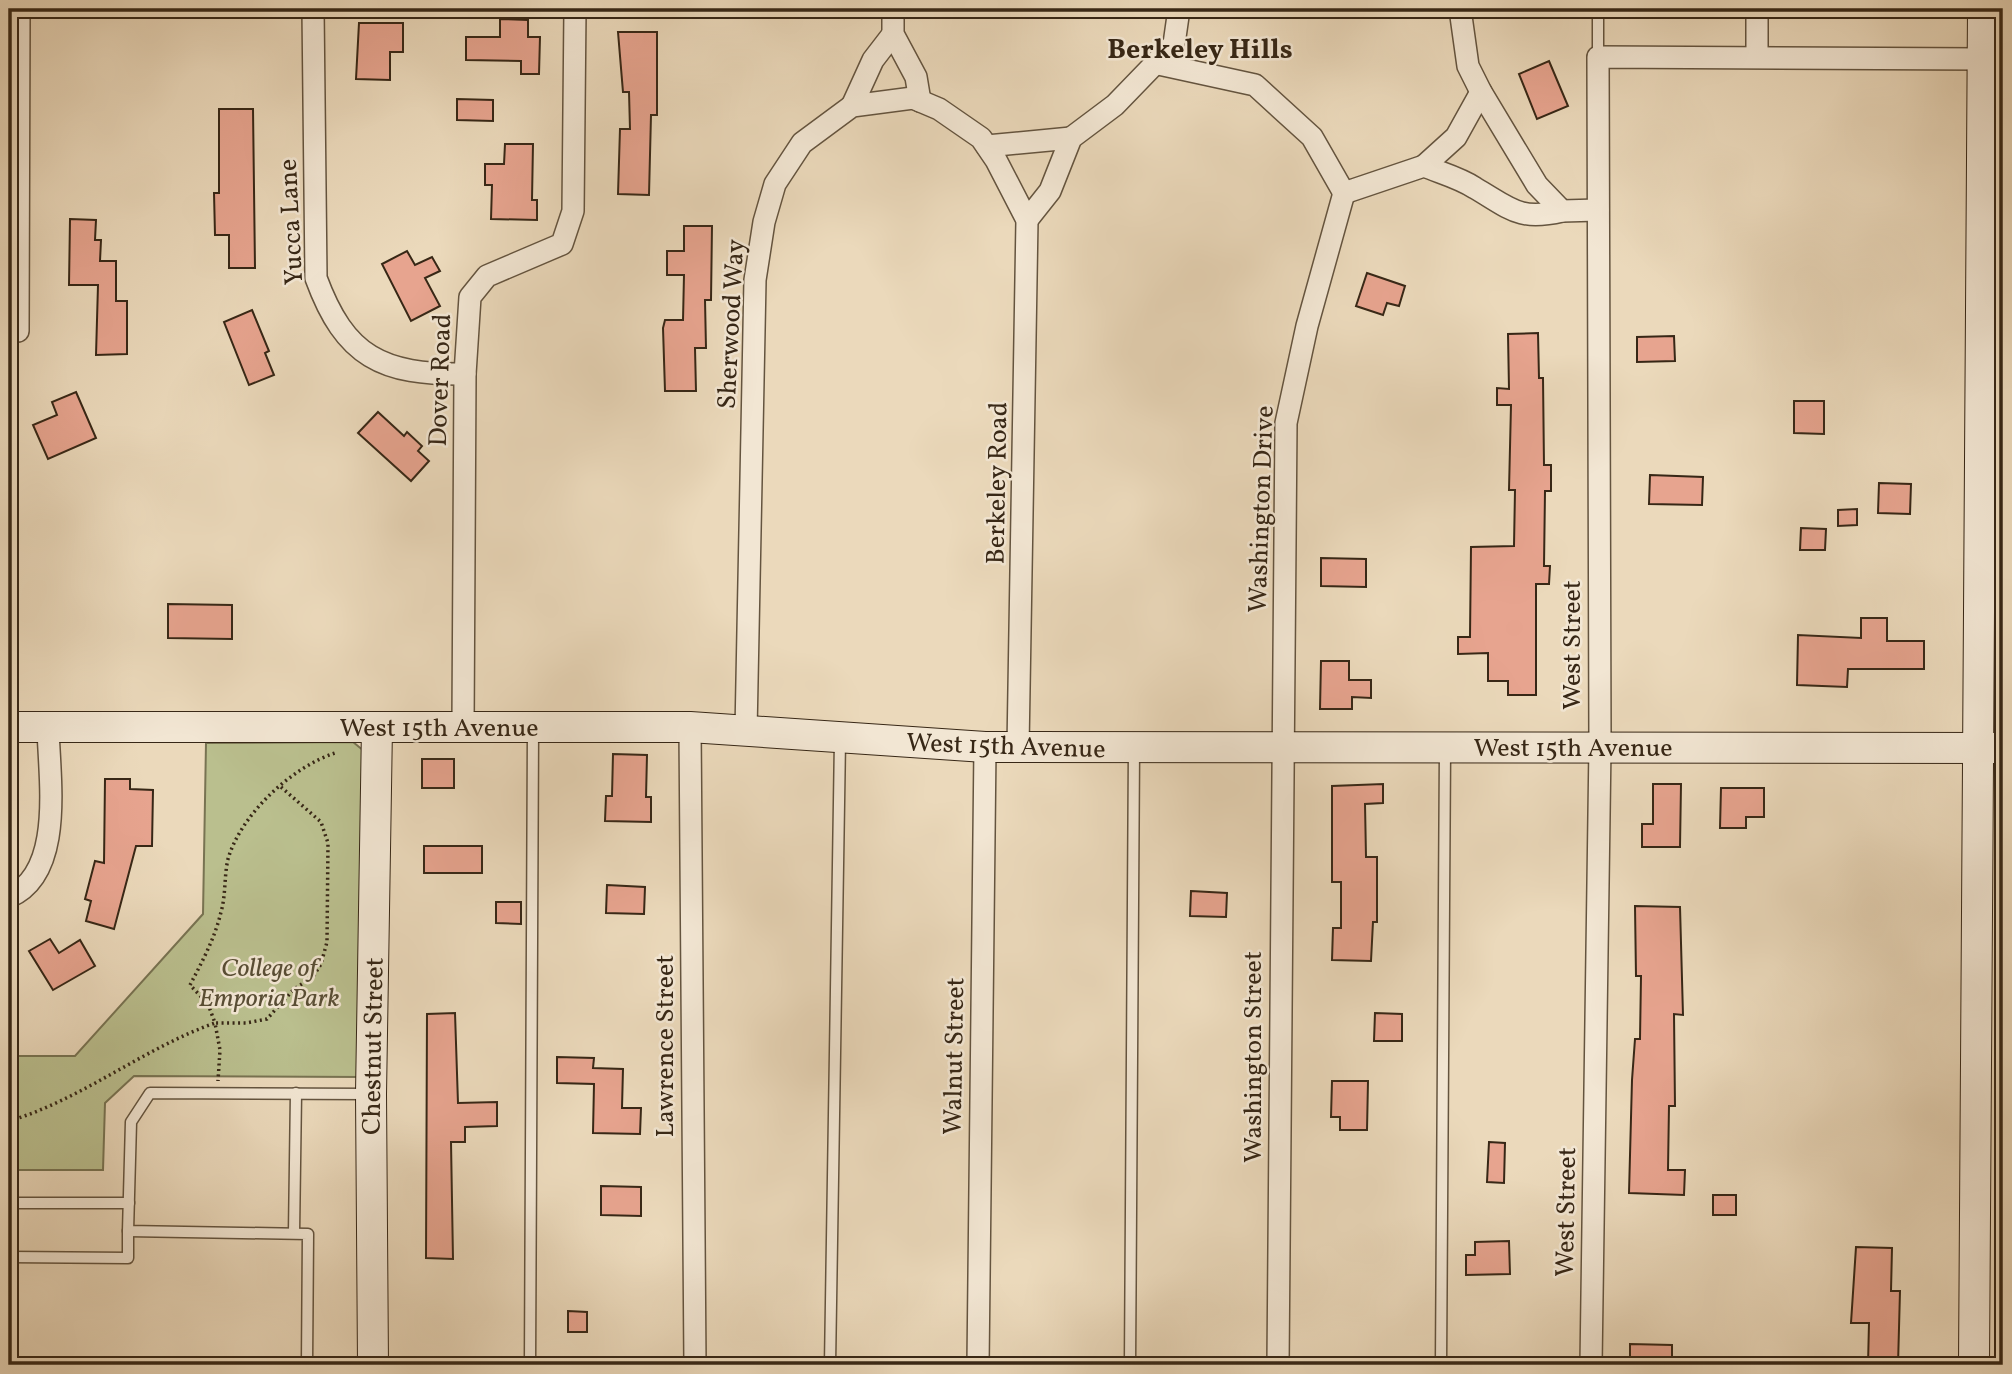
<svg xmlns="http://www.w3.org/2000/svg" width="2012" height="1374" font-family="Vollkorn,serif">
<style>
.green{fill:#babf8e;stroke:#787352;stroke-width:2}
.building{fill:#e7a48f;stroke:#372716;stroke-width:2}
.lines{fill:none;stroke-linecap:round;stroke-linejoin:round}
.lane-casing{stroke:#64543f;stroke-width:13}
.street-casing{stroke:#64543f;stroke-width:24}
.secondary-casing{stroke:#372716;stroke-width:32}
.path{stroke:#372716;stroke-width:3.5;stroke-dasharray:2 3.5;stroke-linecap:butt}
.lane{stroke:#f2e6d3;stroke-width:10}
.street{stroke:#f2e6d3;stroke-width:21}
.secondary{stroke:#f2e6d3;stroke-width:30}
.labels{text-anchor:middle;stroke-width:5;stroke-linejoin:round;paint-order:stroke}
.street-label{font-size:26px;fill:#372716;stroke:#f2e6d3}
.park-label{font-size:26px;font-style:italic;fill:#584d34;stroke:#f2e6d3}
.neighbourhood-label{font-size:28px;font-weight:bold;fill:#372716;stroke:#f2e6d3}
</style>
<rect width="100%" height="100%" fill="#ebd9bb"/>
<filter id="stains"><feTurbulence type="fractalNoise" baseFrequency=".00286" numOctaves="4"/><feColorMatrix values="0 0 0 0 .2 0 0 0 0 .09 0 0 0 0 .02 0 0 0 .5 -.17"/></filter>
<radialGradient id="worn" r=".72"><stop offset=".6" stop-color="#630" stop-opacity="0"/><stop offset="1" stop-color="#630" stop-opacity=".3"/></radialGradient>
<polygon class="green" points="353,742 364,751 363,1077 134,1076 105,1103 103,1170 9,1170 9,1056 75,1056 203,914 206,743"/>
<g class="building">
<polygon points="500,19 528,20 528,37 540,37 539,74 521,74 521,61 466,60 466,37 500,37"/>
<polygon points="359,23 403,23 403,52 390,52 390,80 356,79"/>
<polygon points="618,32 657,32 657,115 651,115 649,195 618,194 620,129 630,129 629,92 623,92"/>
<polygon points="1549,61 1568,106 1537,119 1519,74"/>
<polygon points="457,99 493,100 493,121 457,120"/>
<polygon points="219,109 253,109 255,268 229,268 229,235 215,235 214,193 219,193"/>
<polygon points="505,144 533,144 532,200 537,200 537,220 491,219 492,185 485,185 485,164 504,164"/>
<polygon points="70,219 96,220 95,240 101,240 100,261 116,261 116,301 127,301 127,354 96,355 98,285 69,285"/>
<polygon points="684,226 712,226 711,300 705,300 706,348 695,348 696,391 665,391 663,328 665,320 683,320 684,275 667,275 667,251 684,251"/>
<polygon points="407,251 415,265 432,257 440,271 425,278 440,306 411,321 382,264"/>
<polygon points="1367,273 1405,286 1399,306 1387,303 1383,315 1356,306"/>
<polygon points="252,310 269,351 265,353 274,375 249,385 224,322"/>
<polygon points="1538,333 1539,378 1543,378 1544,465 1551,465 1551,491 1545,491 1544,566 1550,566 1549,584 1536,584 1536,695 1508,695 1508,681 1488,681 1488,653 1458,654 1458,637 1470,637 1471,547 1514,546 1515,490 1509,490 1511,405 1497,405 1497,388 1509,389 1508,334"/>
<polygon points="1674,336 1675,361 1637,362 1637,337"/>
<polygon points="76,392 96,438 48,459 33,425 57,415 52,402"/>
<polygon points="1794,401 1824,401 1824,434 1794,433"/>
<polygon points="378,412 404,436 407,432 422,446 418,451 429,461 411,481 358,433"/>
<polygon points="1650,475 1703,477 1702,505 1649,504"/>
<polygon points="1879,483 1911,484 1910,514 1878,513"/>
<polygon points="1857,509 1857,525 1838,526 1838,510"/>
<polygon points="1801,528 1826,529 1825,550 1800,550"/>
<polygon points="1321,558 1366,559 1366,587 1321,586"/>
<polygon points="168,604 232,605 232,639 168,638"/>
<polygon points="1861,618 1887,618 1887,641 1924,641 1924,669 1848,669 1847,687 1797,685 1798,635 1861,638"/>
<polygon points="1321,661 1349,661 1349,680 1371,680 1371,698 1352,697 1352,709 1320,709"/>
<polygon points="613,754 647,755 646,797 651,797 651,822 605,821 606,796 612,796"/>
<rect x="422" y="759" width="32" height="29"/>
<polygon points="105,779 130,779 130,789 153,790 152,846 136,846 114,929 86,921 91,901 85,899 95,861 104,863"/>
<polygon points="1383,784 1383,803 1365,804 1366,857 1377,857 1377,922 1373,922 1371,961 1332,960 1333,928 1341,928 1341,882 1332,882 1332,786"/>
<polygon points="1653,784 1681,784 1680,847 1642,847 1642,824 1653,824"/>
<polygon points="1721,788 1764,788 1764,817 1746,817 1746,828 1720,828"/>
<rect x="424" y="846" width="58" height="27"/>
<polygon points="607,885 645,887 644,914 606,913"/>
<polygon points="1191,891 1227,893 1226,917 1190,916"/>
<polygon points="496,902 521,902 521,924 496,923"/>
<polygon points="1635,906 1680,907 1683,1015 1674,1014 1675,1106 1669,1106 1668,1170 1685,1170 1684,1195 1629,1193 1632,1080 1635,1039 1640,1039 1641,976 1636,976"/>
<polygon points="50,939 59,953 80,940 95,966 53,990 29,951"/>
<polygon points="455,1013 458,1103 497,1102 497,1126 465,1127 465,1142 451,1142 453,1259 426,1258 427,1014"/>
<polygon points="1375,1013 1402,1014 1402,1041 1374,1041"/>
<polygon points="557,1057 594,1058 593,1068 623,1069 622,1108 641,1108 640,1134 593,1133 594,1084 557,1083"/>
<polygon points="1332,1081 1368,1081 1367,1130 1340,1130 1340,1117 1331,1117"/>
<polygon points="1489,1142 1505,1143 1504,1183 1487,1182"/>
<polygon points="601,1186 641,1187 641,1216 601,1215"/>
<rect x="1713" y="1195" width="23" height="20"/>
<polygon points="1509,1241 1510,1274 1466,1275 1466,1255 1475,1255 1475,1242"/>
<polygon points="1856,1247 1892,1248 1891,1291 1900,1291 1898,1365 1868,1365 1869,1323 1851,1323"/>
<polygon points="568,1311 587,1312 587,1332 568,1332"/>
<polygon points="1630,1344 1672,1345 1672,1365 1630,1365"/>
</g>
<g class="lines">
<g class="lane-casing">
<g id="lane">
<polyline points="1598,9 1598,57"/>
<polyline points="9,1203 129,1203"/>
<polyline points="294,1233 296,1093"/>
<polyline points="9,1257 128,1258 128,1231"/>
<polyline points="307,1365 308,1234 128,1231 131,1122 150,1093 368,1094"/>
<polyline points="530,1365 533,730"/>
<polyline points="830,1365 840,740"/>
<polyline points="1130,1365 1134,748"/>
<polyline points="1441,1365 1445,749"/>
</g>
</g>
<g class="street-casing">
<g id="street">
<path d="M313 9 316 278C345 357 382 375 465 374"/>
<polyline points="893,9 893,34 916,77 920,101"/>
<polyline points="1460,9 1468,66 1481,92 1537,185 1562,211 1598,210"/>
<polyline points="1757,9 1757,57"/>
<polyline points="1154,63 1255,85 1312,137 1344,193"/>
<polyline points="852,106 873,60 893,34"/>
<polyline points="987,146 1071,138"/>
<polyline points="1424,166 1456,137 1481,92"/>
<path d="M1344 193 1424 166C1441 173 1460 178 1475 188 1511 209 1519 221 1562 211"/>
<polyline points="1027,220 1050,191 1071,138 1115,105 1174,44 1179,9"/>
<polyline points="18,331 19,9"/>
<polyline points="1980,472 2003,472"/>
<polyline points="463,727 465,374 470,297 487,276 562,244 573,211 575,9"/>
<polyline points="690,727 695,1365"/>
<polyline points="746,731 755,280 764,222 775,184 802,143 852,106 913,98 939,109 981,138 996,160 1027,220 1018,747"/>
<path d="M9 897C65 873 49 778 48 727"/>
<polyline points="978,1365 985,747"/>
<polyline points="1278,1365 1286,423 1307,326 1344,193"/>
<polyline points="1591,1365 1600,746 1598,57 1982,59"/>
</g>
</g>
<g class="secondary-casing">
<g id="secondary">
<polyline points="9,727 690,727 985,747 2003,748"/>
<polyline points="373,1365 371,1094 377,727"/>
<polyline points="1974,1365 1983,9"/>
</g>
</g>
<g class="path">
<path d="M281 787 321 822 328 843 327 942 321 964 313 977 294 989 267 1019 246 1023H215L208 1004 190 985C202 962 215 938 221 912 226 895 224 876 228 859 241 814 292 767 335 753"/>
<path d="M9 1121C81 1100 144 1048 215 1023L220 1050 218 1081"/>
</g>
<use href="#lane" class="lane"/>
<use href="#street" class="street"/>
<use href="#secondary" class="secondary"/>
</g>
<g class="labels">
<g class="street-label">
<text transform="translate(290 222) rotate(-93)" y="9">Yucca Lane</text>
<text transform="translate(730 324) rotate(-87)" y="9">Sherwood Way</text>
<text transform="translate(439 380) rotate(-88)" y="9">Dover Road</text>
<text transform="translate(996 483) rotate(-89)" y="9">Berkeley Road</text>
<text transform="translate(1260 509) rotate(-88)" y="9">Washington Drive</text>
<text transform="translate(1571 645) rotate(-90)" y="9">West Street</text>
<text x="439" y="736">West 15th Avenue</text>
<text transform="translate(1006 745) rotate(2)" y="9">West 15th Avenue</text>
<text x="1573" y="756">West 15th Avenue</text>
<text transform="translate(372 1046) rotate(-89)" y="9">Chestnut Street</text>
<text transform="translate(664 1046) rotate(-90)" y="9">Lawrence Street</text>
<text transform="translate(953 1056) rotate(-89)" y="9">Walnut Street</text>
<text transform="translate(1252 1057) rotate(-90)" y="9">Washington Street</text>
<text transform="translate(1565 1212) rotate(-89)" y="9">West Street</text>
</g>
<g class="park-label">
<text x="269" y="976">College of<tspan x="269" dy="30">Emporia Park</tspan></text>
</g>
<g class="neighbourhood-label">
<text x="1200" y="58">Berkeley Hills</text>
</g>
</g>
<rect width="2012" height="1374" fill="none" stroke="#ebd9bb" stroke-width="35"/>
<rect x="10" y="10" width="1991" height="1353" fill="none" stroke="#372716" stroke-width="3.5"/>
<rect x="18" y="18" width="1977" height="1339" fill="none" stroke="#372716" stroke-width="2"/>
<rect width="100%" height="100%" filter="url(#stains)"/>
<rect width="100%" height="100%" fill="url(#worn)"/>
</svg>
